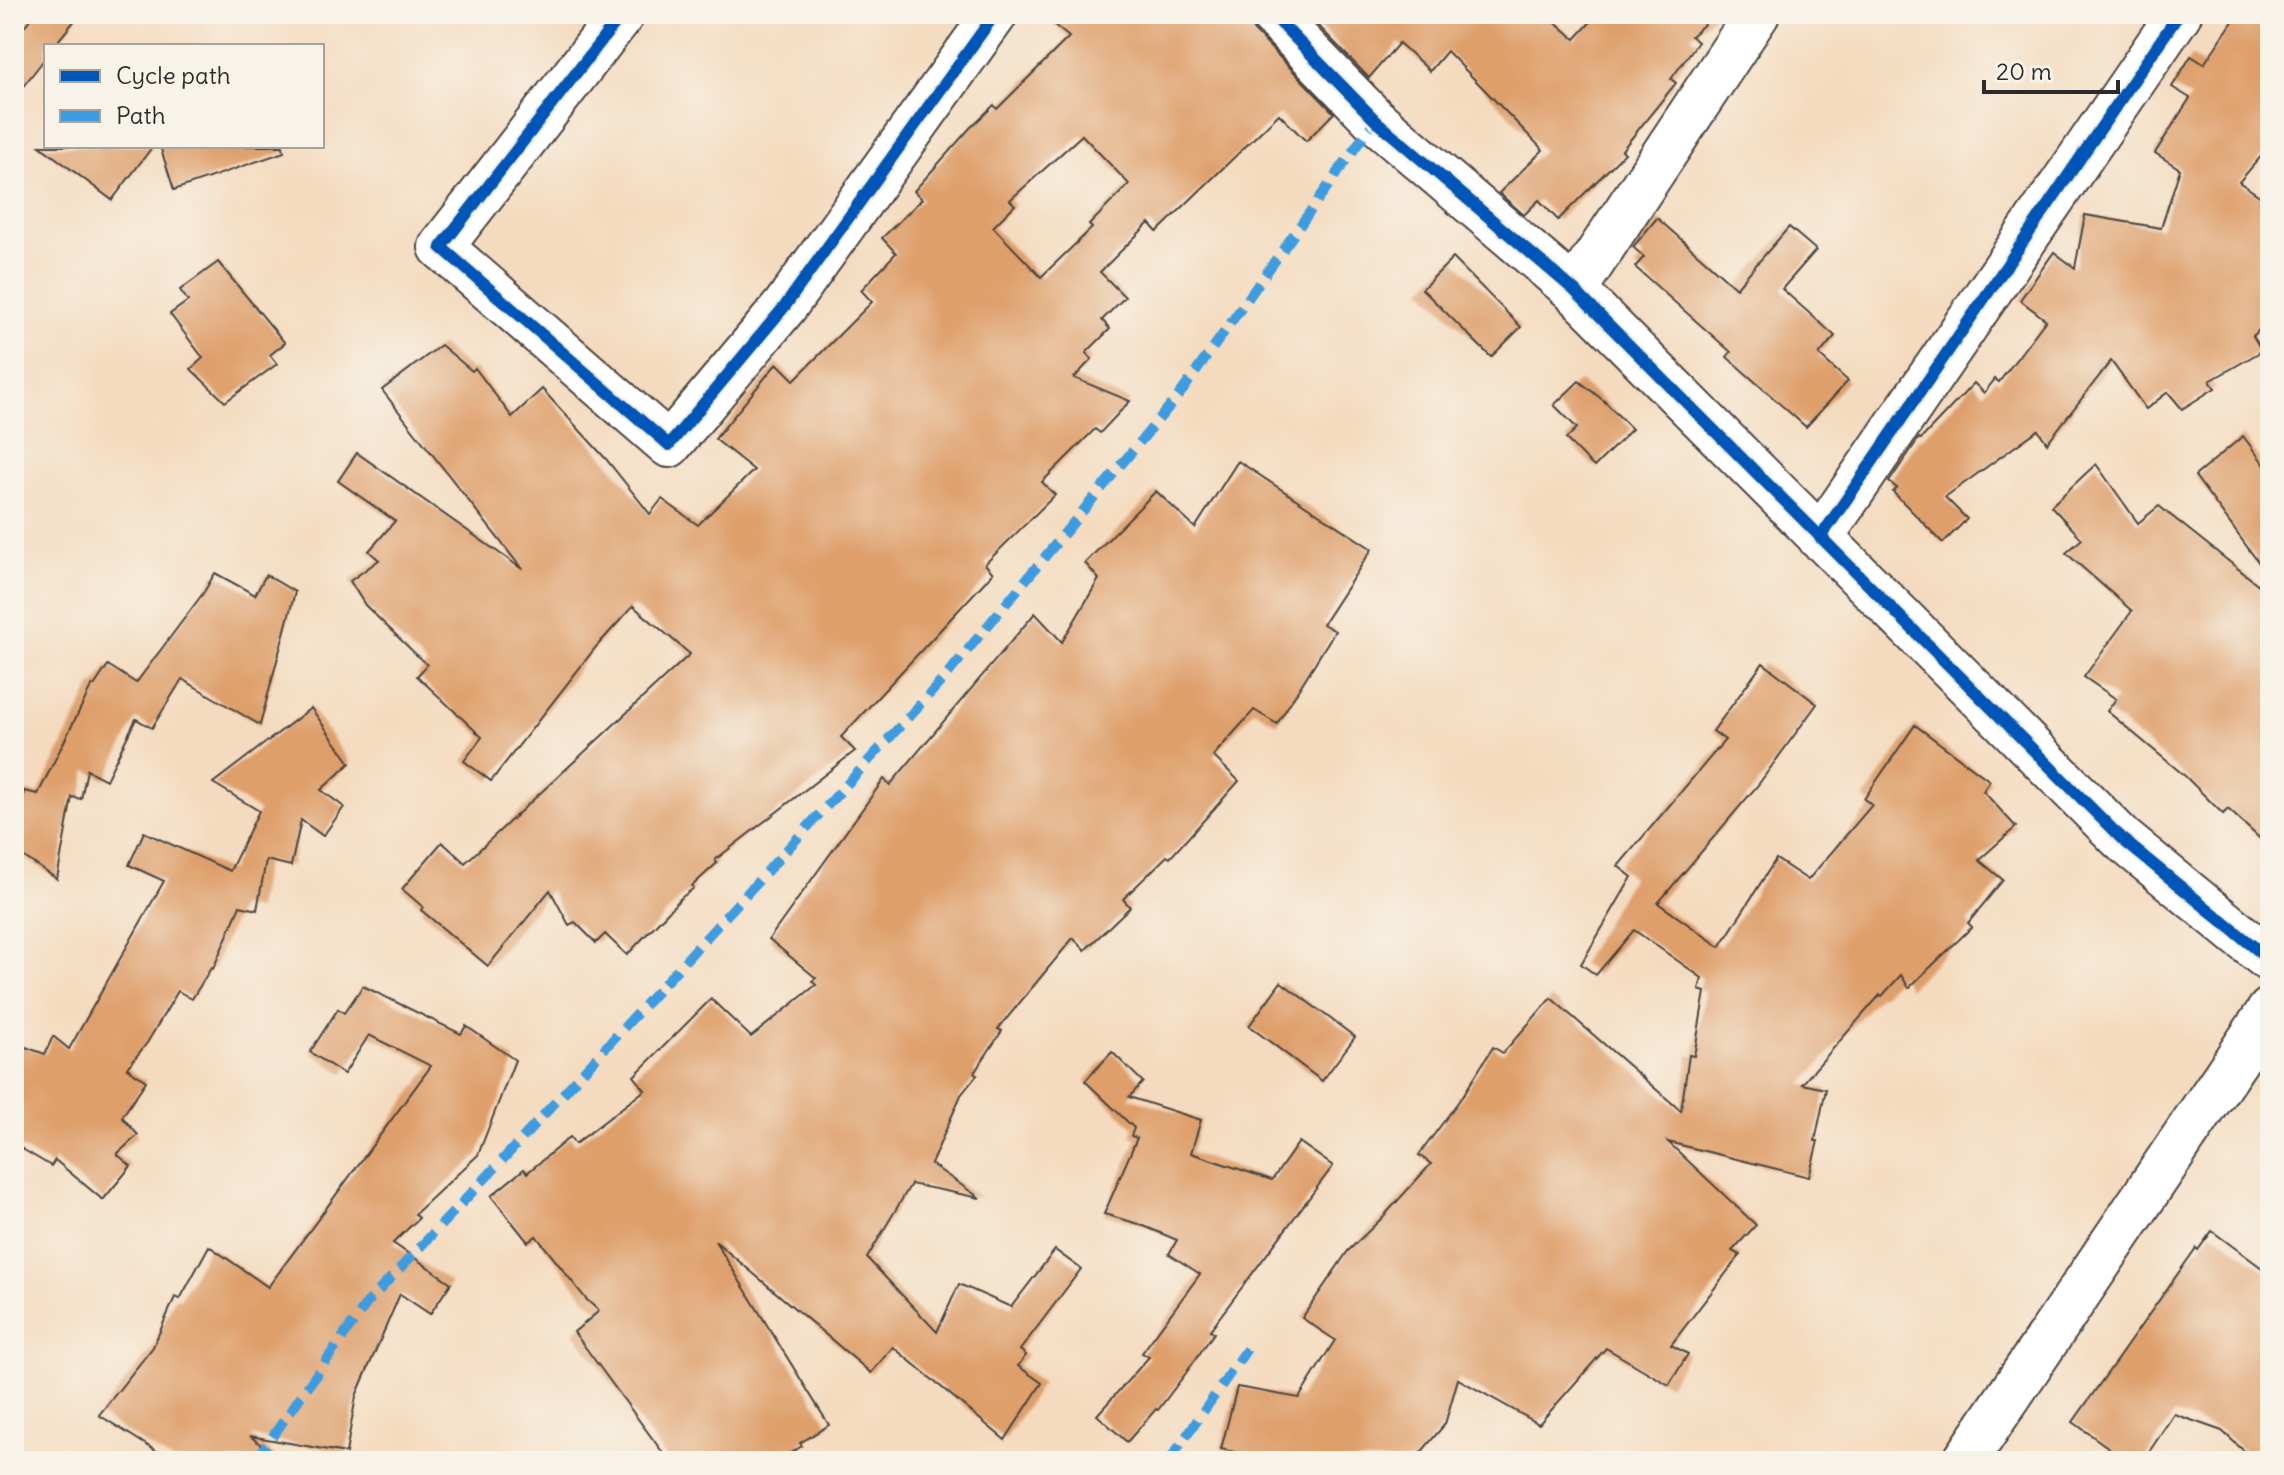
<svg xmlns="http://www.w3.org/2000/svg" width="2284" height="1475" font-family="Delius,sans-serif">
<style>
.building{fill:#de9f6a;fill-rule:evenodd}
.lines{fill:none;stroke-linecap:round;stroke-linejoin:round}
.minor-casing{stroke:#494541;stroke-width:48}
.minor{stroke:#fff;stroke-width:44}
.quiet{stroke:#3d9ce1;stroke-width:10;stroke-dasharray:20 10;stroke-linecap:butt}
.cycleway-casing{stroke:#f7f3e8;stroke-width:17}
.cycleway{stroke:#0057b8;stroke-width:12}
</style>
<rect width="100%" height="100%" fill="#f7f3e8"/>
<filter id="ink" filterUnits="userSpaceOnUse"><feTurbulence type="fractalNoise" baseFrequency=".0125" numOctaves="2"/><feDisplacementMap in="SourceGraphic" scale="16" xChannelSelector="R" yChannelSelector="G"/><feConvolveMatrix kernelMatrix="1 2 1 2 8 2 1 2 1" color-interpolation-filters="sRGB"/></filter>
<filter id="wash" filterUnits="userSpaceOnUse"><feTurbulence type="fractalNoise" baseFrequency=".006" numOctaves="4" result="noise"/><feDisplacementMap in="SourceGraphic" scale="32" xChannelSelector="R" yChannelSelector="G"/><feGaussianBlur stdDeviation="1.8" result="paint"/><feColorMatrix in="noise" values="0 0 0 0 0 0 0 0 0 0 0 0 0 0 0 0 0 1.4 0 .05"/><feComposite in="paint" operator="in"/></filter>
<g filter="url(#wash)">
<rect width="100%" height="100%" fill="#f4dbbf"/>
<g id="blocks">
<g class="building">
<polygon points="34,14 80,14 54,46 46,46 46,57 14,98 14,40"/>
<path d="M1041 14H1248V21L1254 31 1334 113 1306 141 1279 114 1157 232 1149 223 1100 272 1125 297 1102 320 1110 329 1086 353 1092 359 1074 378 1130 401 1100 433 1095 429 1042 482 1055 495 985 564 993 573 841 737 855 751 715 860 717 863 692 886 694 888 681 898 627 955 605 934 596 943 575 922 569 925 550 890 488 966 421 910 423 907 402 889 442 842 465 863 690 654 633 606 596 647 491 781 464 761 482 737 417 676 427 665 365 605 350 581 379 560 369 551 395 521 338 481 357 453 522 569 382 390 441 345 472 371 475 368 512 417 542 389 606 459 650 514 662 499 698 525 754 470 715 439 777 363 794 380 872 302 861 290 896 253 882 238 922 199 914 191 970 128 994 105 997 109 1069 37ZM1082 135 1129 184 1089 225 1092 228 1041 277 993 227 1015 205 1010 200Z"/>
<polygon points="1307,14 1546,14 1575,39 1598,14 1716,14 1691,36 1698,42 1671,79 1676,83 1622,150 1625,153 1558,220 1539,200 1524,215 1499,193 1543,150 1447,51 1430,71 1399,43 1369,78"/>
<polygon points="2238,14 2270,14 2270,146 2239,182 2270,203 2270,320 2253,336 2262,351 2210,381 2215,388 2182,409 2168,392 2146,409 2111,361 2047,443 2038,430 1945,497 1967,519 1943,543 1893,492 1897,488 1889,482 1919,438 1921,439 1974,383 1984,393 1995,379 1999,382 2046,320 2020,300 2054,252 2075,268 2085,215 2161,228 2180,169 2155,153 2190,98 2172,87 2191,56 2204,64"/>
<polygon points="40,146 153,146 112,200"/>
<polygon points="160,146 283,146 284,152 174,190"/>
<polygon points="1657,218 1736,288 1789,227 1816,250 1782,289 1835,336 1819,355 1848,381 1806,427 1727,357 1731,352 1635,267 1644,257 1633,247"/>
<polygon points="1453,258 1521,327 1491,357 1422,289"/>
<polygon points="218,262 285,343 270,355 277,364 225,402 191,369 203,358 170,314 188,301 180,290"/>
<polygon points="1579,381 1604,401 1632,429 1594,467 1566,439 1577,428 1554,405"/>
<polygon points="2243,436 2270,472 2270,578 2195,476"/>
<polygon points="1238,461 1372,549 1323,624 1335,631 1277,724 1254,710 1213,756 1239,781 1170,858 1167,856 1123,899 1130,907 1085,950 1073,938 998,1029 1002,1031 974,1073 977,1075 961,1095 931,1164 980,1198 911,1184 867,1258 937,1332 959,1284 1011,1307 1055,1250 1081,1269 1020,1350 1026,1355 1018,1366 1042,1383 1005,1440 893,1347 871,1373 715,1241 829,1425 800,1443 802,1446 777,1461 669,1461 574,1332 599,1311 586,1299 536,1236 528,1242 491,1196 524,1169 527,1173 570,1137 575,1144 645,1090 634,1076 711,999 751,1037 816,985 812,981 816,978 769,939 884,779 890,785 1035,613 1062,642 1099,579 1085,563 1156,491 1195,528"/>
<polygon points="2096,464 2138,523 2159,506 2270,594 2270,848 2228,809 2223,814 2185,776 2107,711 2116,699 2084,677 2132,611 2066,553 2082,539 2051,506"/>
<polygon points="215,573 255,595 266,575 295,592 260,725 182,679 152,728 136,719 106,780 87,770 81,799 72,797 57,879 14,850 24,791 38,794 92,685 94,686 108,665 136,683 204,592"/>
<polygon points="1763,663 1817,704 1758,785 1658,903 1720,947 1776,859 1808,880 1872,805 1864,799 1915,725 1990,781 1983,791 2016,827 1979,860 2003,880 1968,923 1972,927 1909,988 1901,975 1882,996 1880,995 1802,1084 1826,1089 1815,1141 1818,1141 1809,1177 1668,1142 1756,1225 1732,1251 1740,1255 1671,1345 1688,1354 1669,1385 1606,1348 1539,1424 1458,1379 1445,1424 1414,1461 1274,1461 1221,1449 1237,1387 1299,1398 1335,1340 1302,1318 1348,1251 1382,1218 1431,1164 1419,1155 1464,1094 1493,1047 1503,1053 1551,998 1681,1111 1689,1055 1694,1056 1705,992 1699,990 1702,978 1634,930 1596,975 1581,964 1632,877 1618,866 1725,740 1713,731"/>
<polygon points="311,708 350,763 321,790 344,807 323,836 301,820 291,866 266,860 257,910 240,906 213,969 211,968 192,999 178,991 147,1043 127,1068 146,1081 122,1117 138,1135 117,1154 131,1166 103,1200 55,1160 51,1166 14,1144 14,1043 45,1054 53,1036 69,1049 164,881 129,865 144,832 230,871 259,811 213,783"/>
<polygon points="1281,982 1355,1037 1322,1081 1249,1026"/>
<polygon points="363,986 461,1034 466,1026 515,1060 478,1155 415,1214 419,1218 393,1243 451,1283 430,1314 400,1294 356,1396 346,1453 250,1436 281,1461 172,1461 99,1415 153,1347 175,1297 180,1299 209,1246 268,1287 431,1066 369,1035 344,1074 310,1052 338,1009 344,1013"/>
<polygon points="1112,1052 1143,1082 1129,1097 1201,1120 1191,1153 1272,1180 1299,1142 1333,1166 1210,1330 1214,1333 1186,1373 1158,1410 1156,1409 1127,1442 1097,1415 1149,1357 1142,1353 1200,1274 1169,1254 1177,1240 1139,1224 1104,1214 1137,1138 1131,1136 1134,1128 1085,1081"/>
<polygon points="2212,1231 2270,1274 2270,1461 2255,1461 2222,1431 2174,1414 2143,1461 2127,1461 2073,1422 2196,1248 2198,1250"/>
</g>
</g>
</g>
<g filter="url(#ink)">
<use href="#blocks" fill-opacity="0" stroke="#494541" stroke-width="2"/>
<g class="lines">
<g class="minor-casing">
<g id="minor">
<polyline points="622,14 441,247 669,445 785,306 995,14"/>
<polyline points="1272,14 1375,120 1574,290 2122,839 2270,960"/>
<polyline points="1574,290 1757,14"/>
<polyline points="1820,538 2179,14"/>
<polyline points="1965,1461 2270,1010"/>
</g>
</g>
<use href="#minor" class="minor"/>
<g class="quiet">
<polyline points="255,1461 367,1303 496,1167 947,675 1183,390 1375,120"/>
<polyline points="1169,1461 1247,1349"/>
</g>
<g class="cycleway-casing">
<g id="cycleway">
<polyline points="622,14 441,247 669,445 785,306 995,14"/>
<polyline points="1272,14 1375,120 1574,290 2122,839 2270,960"/>
<polyline points="1820,538 2179,14"/>
</g>
</g>
<use href="#cycleway" class="cycleway"/>
</g>
</g>
<rect width="2284" height="1475" fill="none" stroke="#f7f3e8" stroke-width="48"/>
<rect x="44" y="44" width="280" height="104" fill="#f7f3e8" stroke="#a5a39c" stroke-width="2"/>
<rect x="60" y="70" width="40" height="12" fill="#0057b8" stroke="#a5a39c" stroke-width="2"/>
<text x="116" y="84" font-size="24" fill="#2b2b2b">Cycle path</text>
<rect x="60" y="110" width="40" height="12" fill="#3d9ce1" stroke="#a5a39c" stroke-width="2"/>
<text x="116" y="124" font-size="24" fill="#2b2b2b">Path</text>
<path d="M1984 80v12h134v-12" fill="none" stroke="#2b2b2b" stroke-width="4"/>
<text x="1996" y="80" font-size="24" fill="#2b2b2b" stroke="#f7f3e8" stroke-width="6" paint-order="stroke">20 m</text>
</svg>
